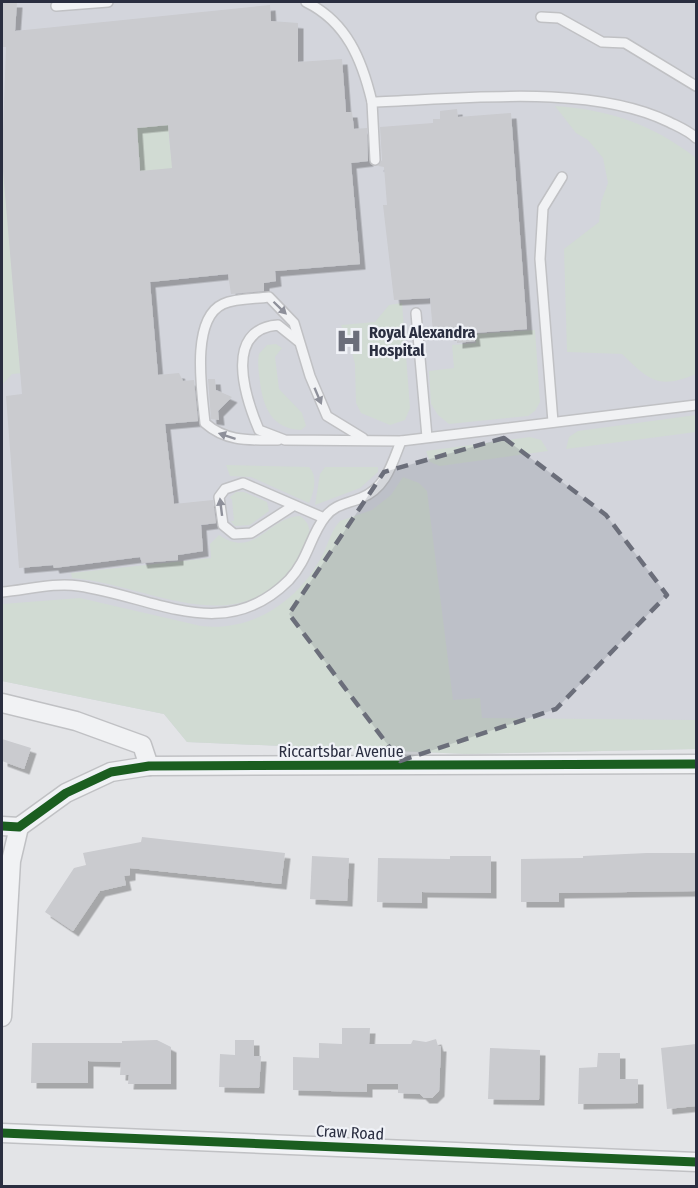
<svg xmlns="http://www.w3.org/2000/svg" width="698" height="1188" font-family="'Fira Sans Condensed',sans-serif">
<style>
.built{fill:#d3d5dc}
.green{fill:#d1dbd3}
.building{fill:#cacbcf;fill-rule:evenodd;filter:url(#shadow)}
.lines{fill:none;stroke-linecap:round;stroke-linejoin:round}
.lane-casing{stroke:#c0c1c4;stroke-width:12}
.street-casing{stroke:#c0c1c4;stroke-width:21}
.lane{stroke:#f1f2f4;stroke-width:9}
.street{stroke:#f1f2f4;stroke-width:18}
.cycleway-casing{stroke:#f0f2f7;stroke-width:13}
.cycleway{stroke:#1b5e20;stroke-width:9}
.oneway{fill:#8e909a}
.marked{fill:#6b6e7a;fill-opacity:0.2;stroke:#6b6e7a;stroke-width:4.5;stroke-dasharray:12 8;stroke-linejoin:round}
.labels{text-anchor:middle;stroke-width:4.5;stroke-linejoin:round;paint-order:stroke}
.poi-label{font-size:16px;font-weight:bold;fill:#2a2e40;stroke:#f0f2f7;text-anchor:start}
.street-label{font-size:16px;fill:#2a2e40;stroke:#f0f2f7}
</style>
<defs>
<filter id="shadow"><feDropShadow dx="5.5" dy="5.5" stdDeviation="0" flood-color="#0004"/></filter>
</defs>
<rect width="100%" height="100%" fill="#e3e4e7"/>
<polygon class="built" points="2,2 696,2 696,749 467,754 187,742 164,714 2,681"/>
<g class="green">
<path d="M555 106C610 110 652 124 696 158V374C658 390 649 380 622 354L567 352 564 249 599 222 601 202 608 183 603 158 588 140 576 133Z"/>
<polygon points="188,123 169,137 171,155 189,167 142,187 138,148 63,134"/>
<polygon points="12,144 57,370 12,374 2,385 2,145"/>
<polygon points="402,303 410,408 405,420 390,425 361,413 356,403 355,364 350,344 341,325 375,322 389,305"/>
<polygon points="535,330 540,402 535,411 528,416 449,424 438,415 431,404 429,371 454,368 452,345 476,343 475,334"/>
<path d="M276 344 282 348 275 357 279 389 302 413 306 426 301 430C272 429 263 407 260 382 259 373 257 363 259 354L267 345Z"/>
<polygon points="696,415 696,432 566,449 569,437 578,431"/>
<polygon points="530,437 541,440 548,451 440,466 430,462 426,451"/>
<path d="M226 465 309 467C318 476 314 492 309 503L251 477 230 476Z"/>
<polygon points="325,467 378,467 378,472 360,488 315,505 320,474"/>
<path d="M403 477 419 483 427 491 453 700 480 698 482 718 696 720V749L467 754 187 742 164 714 2 681V604L80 598 201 626C249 632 294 604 318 563 327 550 329 533 340 521L372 510 391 495Z"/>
<polygon points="236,492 244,492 267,502 269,511 250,525 235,526 231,521 234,521 232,499 229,498"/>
<path d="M300 516C315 527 309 538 302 552 246 650 154 585 72 578L71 573 211 558 210 544 219 535C255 560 268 517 300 516Z"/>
</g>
<g class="building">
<path d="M2 2H17L15 31 270 5 271 21 298 23V62L342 59 346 112H352L354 129 367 128 368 161 351 163 360 264 275 271 276 281 264 283V291L231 294 228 274 150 282 158 375 179 373 183 381 194 380 198 421 165 424 174 504 213 500 216 523 201 525 203 551 178 555V560L142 563 140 557 54 568 53 565 19 568 6 396 22 394 2 159 6 47H2ZM168 125 172 168 140 171 137 128Z"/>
<polygon points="457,109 458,117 511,113 527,329 474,333 475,341 457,343 457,334 449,335 449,331 433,332 430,298 394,300 383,205 387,205 384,167 378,166 382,160 380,127 433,123 433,119 440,119 440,111"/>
<polygon points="208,379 215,379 216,390 232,397 218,411 219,420 211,419"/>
<polygon points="2,739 31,748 24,769 2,761"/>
<polygon points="142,837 285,853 281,884 130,868 130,875 124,876 126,885 100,891 73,931 45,912 74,868 86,865 83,853 141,842"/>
<polygon points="647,853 696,853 696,891 559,893 559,902 521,902 521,859 583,858 583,856"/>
<polygon points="312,856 349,858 347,901 310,899"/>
<polygon points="450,856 491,856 491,893 422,892 422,903 377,902 378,858 450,859"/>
<polygon points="342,1028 370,1028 369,1044 411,1044 413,1040 426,1042 436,1039 438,1046 441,1046 439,1091 432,1098 424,1098 420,1094 398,1093 398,1084 367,1084 367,1092 293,1090 293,1057 319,1058 319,1043 342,1044"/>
<polygon points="157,1040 171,1047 171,1084 128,1084 129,1075 120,1075 121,1062 88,1061 88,1083 31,1083 32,1043 122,1043 122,1041"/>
<polygon points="235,1040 254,1040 254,1056 261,1056 259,1088 219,1087 220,1054 235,1055"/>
<polygon points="696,1044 696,1106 667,1109 661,1048"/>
<polygon points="490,1048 540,1050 539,1100 488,1099"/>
<polygon points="598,1053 620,1053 620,1079 638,1079 638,1103 578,1104 579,1068 597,1067"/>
</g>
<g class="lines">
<g class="lane-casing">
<g id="lane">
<path d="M306 2C347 22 362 60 372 102"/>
<polyline points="56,6 108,2"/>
<polyline points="541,17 559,18 602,42 625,43 696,86"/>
<path d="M375 160 372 102C461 99 589 83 669 122 679 127 689 131 696 138"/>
<polyline points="416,313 427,437"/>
<path d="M298 341 278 325C223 329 245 397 259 430L285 440 401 441 696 405"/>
<polyline points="553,422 540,259 543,208 562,177"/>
<path d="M278 440C250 440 226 442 205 423 202 393 190 319 223 304 236 298 255 299 269 297L294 323 310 376 327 416 363 438"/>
<polyline points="293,506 251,533 234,534 223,525 219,497 225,489 243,483 324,518"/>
<path d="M2 592C26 590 55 582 79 586 155 597 224 645 289 580 308 560 310 536 325 517 335 504 347 504 361 498 386 488 392 464 401 441"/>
</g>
</g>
<g class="street-casing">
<g id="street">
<polyline points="2,703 76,721 142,745 149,766"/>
<polyline points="2,826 19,827 66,793 111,772 149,766 696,764"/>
<polyline points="2,1017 11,861 19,827"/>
<polyline points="2,1133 696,1162"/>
</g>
</g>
<use href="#lane" class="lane"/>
<use href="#street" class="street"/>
<g class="cycleway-casing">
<g id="cycleway">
<polyline points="2,826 19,827 66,793 111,772 149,766 696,764"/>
<polyline points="2,1133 696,1162"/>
</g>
</g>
<use href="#cycleway" class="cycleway"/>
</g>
<defs><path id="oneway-solid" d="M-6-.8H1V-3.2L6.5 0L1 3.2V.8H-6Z" transform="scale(1.5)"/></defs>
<g class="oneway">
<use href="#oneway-solid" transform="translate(280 308) rotate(44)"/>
<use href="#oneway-solid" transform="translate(318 396) rotate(67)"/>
<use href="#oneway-solid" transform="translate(227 436) rotate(-162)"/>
<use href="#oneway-solid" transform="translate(221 507) rotate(-97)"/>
</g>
<path class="marked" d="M504 438 606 515 667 595 556 709 400 761 289 614 384 472Z"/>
<defs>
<g id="hospital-bare" transform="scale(2.07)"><path d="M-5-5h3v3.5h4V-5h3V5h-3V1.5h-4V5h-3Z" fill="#6b6e7a" stroke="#f0f2f7" stroke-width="2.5" paint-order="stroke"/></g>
</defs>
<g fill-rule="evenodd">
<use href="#hospital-bare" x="349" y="341"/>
</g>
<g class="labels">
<g class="poi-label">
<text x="369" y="338">Royal Alexandra<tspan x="369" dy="18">Hospital</tspan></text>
</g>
<g class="street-label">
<text x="341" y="757">Riccartsbar Avenue</text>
<text transform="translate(350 1132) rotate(3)" y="6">Craw Road</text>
</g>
</g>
<rect width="698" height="1188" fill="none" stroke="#2a2e40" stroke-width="6"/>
</svg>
